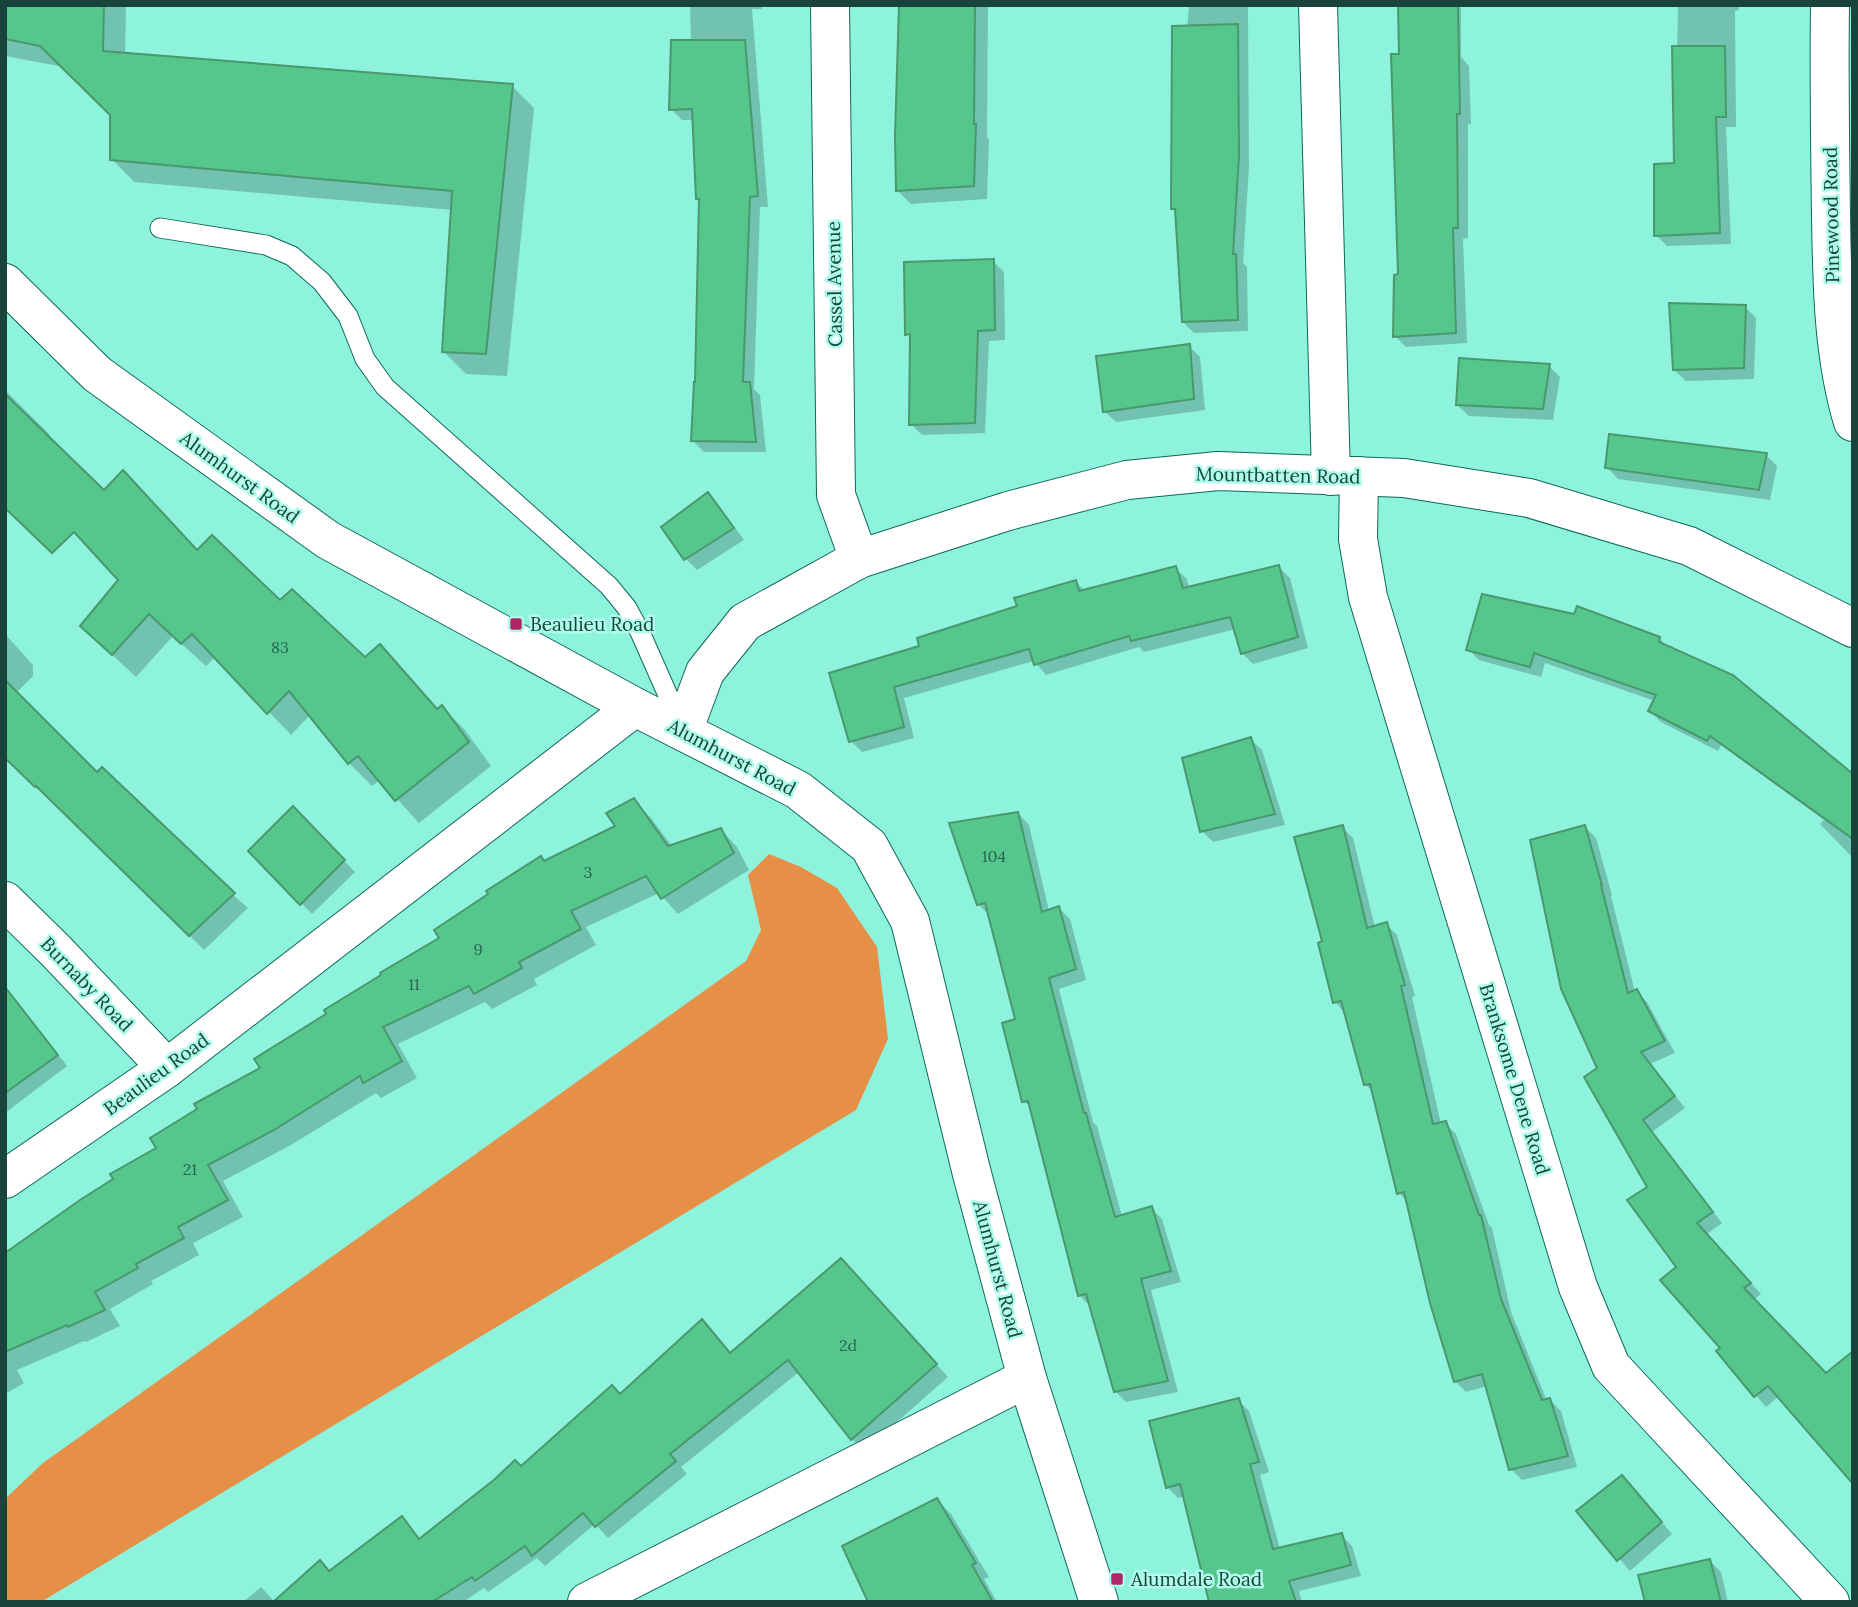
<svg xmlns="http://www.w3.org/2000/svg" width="1858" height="1607" font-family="Lora,serif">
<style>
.forest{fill:#e68f47}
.shadow{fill:#0003}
.building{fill:#55c78c;stroke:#4a986e;stroke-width:2}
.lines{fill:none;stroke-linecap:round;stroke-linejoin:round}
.lane-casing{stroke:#0f6859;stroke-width:21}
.street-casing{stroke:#0f6859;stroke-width:40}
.lane{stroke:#fff;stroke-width:19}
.street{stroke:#fff;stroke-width:38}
.poi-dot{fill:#b02666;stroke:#aefdea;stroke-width:2.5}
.labels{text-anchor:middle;stroke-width:5;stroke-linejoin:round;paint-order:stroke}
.number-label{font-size:16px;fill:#27654f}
.street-label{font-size:19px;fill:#18443b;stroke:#aefdea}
.poi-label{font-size:19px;fill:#18443b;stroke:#aefdea;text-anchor:start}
</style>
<rect width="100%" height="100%" fill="#8ef3dd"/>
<polygon class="forest" points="769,854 801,867 837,888 877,947 888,1039 856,1110 41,1602 5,1602 5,1499 43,1463 746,961 761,930 748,875"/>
<g class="shadow">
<polygon points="5,5 126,5 125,55 512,86 534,108 507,376 466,374 444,352 453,210 134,182 112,159 112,114 64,67 5,56"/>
<polygon points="690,5 761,5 762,9 752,9 768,207 760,207 754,389 760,395 766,452 704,452 693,441 701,201 698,198 695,120 682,120 671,109 691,42"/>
<polygon points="901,5 988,5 987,137 989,139 987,199 911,204 897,190"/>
<polygon points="1189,5 1248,5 1249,167 1243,263 1247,267 1248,331 1194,333 1183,322 1177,213 1173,209"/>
<polygon points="1400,5 1461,5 1461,57 1469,66 1471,124 1468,124 1468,238 1463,239 1467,343 1406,347 1395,336 1400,276"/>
<polygon points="1678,5 1739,5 1739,10 1735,11 1736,127 1726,127 1731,244 1667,246 1656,235 1675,164"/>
<polygon points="993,261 1004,272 1005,340 989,341 985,433 922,435 911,424 912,338 907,334"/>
<polygon points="1745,307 1756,318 1754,379 1686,381 1674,370"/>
<polygon points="1189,346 1200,357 1205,410 1116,422 1104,411"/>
<polygon points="1549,366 1560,377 1553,420 1469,416 1457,405"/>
<polygon points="5,390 50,435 47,437 104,493 280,602 365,660 380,647 402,670 438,710 442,707 465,730 491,766 419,823 380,780 372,786 349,763 310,715 291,735 216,656 206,666 173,636 136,677 105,648 121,580 70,525 5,506"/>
<polygon points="1766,455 1777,466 1770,500 1618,479 1607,467"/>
<polygon points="708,495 719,506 744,540 697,570 686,559 663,528"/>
<polygon points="1279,567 1290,578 1308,648 1253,664 1242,653 1236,629 1144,652 1139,647 1046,675 1034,661 904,698 914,738 862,752 851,741 922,647 1076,582 1085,591 1175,568 1187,579 1189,588"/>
<polygon points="5,634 33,665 33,676 16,693 97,775 248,908 204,950 52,799 5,736"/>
<polygon points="1659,638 1670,649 1853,776 1853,858 1820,824 1824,820 1721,745 1718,751 1661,722 1650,711 1655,701 1545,663 1541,677 1479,660 1468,649"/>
<polygon points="1250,739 1262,750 1285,825 1213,842 1202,831"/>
<polygon points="634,801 650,817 672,846 721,830 737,847 749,870 678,914 659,893 586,927 596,945 534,979 537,985 492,1009 485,1002 398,1044 417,1078 381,1098 376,1093 291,1145 223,1181 243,1217 193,1243 199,1255 151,1281 153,1284 110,1309 120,1326 86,1342 84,1341 17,1370 24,1383 5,1394 5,1253 158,1149 262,1069 442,938 541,858 545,862 617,827"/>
<polygon points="293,809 355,872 312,914 250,851"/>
<polygon points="1018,813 1029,825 1049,911 1059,908 1070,919 1086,980 1059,989 1093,1122 1097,1126 1122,1216 1151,1208 1162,1219 1181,1282 1151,1290 1178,1392 1126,1402 1115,1391 1091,1307 1079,1295 1032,1109 1024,1101 1017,1020 990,916 978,904"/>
<polygon points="1342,827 1353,838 1375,927 1386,924 1397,935 1415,996 1412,997 1441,1124 1445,1123 1456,1134 1489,1225 1492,1228 1511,1312 1547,1401 1550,1400 1561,1411 1577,1467 1522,1480 1511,1469 1487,1386 1466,1392 1455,1381 1408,1203 1399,1193 1374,1093 1365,1084 1346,1014 1335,1002 1324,943"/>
<polygon points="1585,827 1596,838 1612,895 1611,896 1635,992 1636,991 1647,1002 1675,1053 1650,1064 1685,1108 1652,1132 1722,1223 1707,1234 1761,1294 1754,1300 1826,1375 1779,1396 1766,1407 1718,1352 1723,1348 1678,1267 1649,1187 1599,1068"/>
<polygon points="8,992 18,1003 67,1066 5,1113 5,995"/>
<polygon points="853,1272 948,1377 864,1451 852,1439 799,1372 681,1467 687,1474 608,1538 595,1524 545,1566 537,1558 488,1592 484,1588 463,1602 276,1602 330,1572 401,1518 421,1540 621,1396 702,1322 731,1354"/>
<polygon points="1238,1400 1249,1411 1269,1472 1260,1475 1280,1549 1341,1535 1352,1546 1361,1576 1299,1591 1302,1602 1223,1602 1185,1496 1178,1498 1167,1487"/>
<polygon points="1633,1488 1672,1534 1630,1571 1584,1518"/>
<polygon points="937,1500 951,1514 989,1577 984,1579 997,1602 870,1602"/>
<polygon points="1710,1561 1721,1572 1728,1602 1646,1602"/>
<polygon points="261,1587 275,1602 243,1602"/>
</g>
<g class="building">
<polygon points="5,5 104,5 103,51 513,84 486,354 442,352 452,191 110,160 110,115 40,46 5,39"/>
<polygon points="899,5 975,5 974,124 976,124 974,186 896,191 895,136"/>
<polygon points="1398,5 1458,5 1460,114 1457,114 1458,228 1453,228 1456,333 1393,337 1394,275 1398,274 1391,54 1399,54"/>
<polygon points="1238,24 1239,155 1233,254 1236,254 1238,320 1182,322 1175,209 1171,209 1172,26"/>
<polygon points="671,40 745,40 758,196 750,197 743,382 750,382 756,442 691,441 694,382 695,382 699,199 696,199 692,109 669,110"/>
<polygon points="1672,46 1725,46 1726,117 1716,117 1720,233 1654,236 1654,164 1674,163"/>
<polygon points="994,259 995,330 978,331 975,423 909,425 910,334 905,335 904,262"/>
<polygon points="1669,303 1746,305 1744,368 1673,370"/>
<polygon points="1190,344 1194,399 1103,412 1096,356"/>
<polygon points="1459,358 1550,364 1543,409 1456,405"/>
<polygon points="5,394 104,490 123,470 197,550 212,535 280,600 292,589 365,657 380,644 437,709 442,705 469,742 395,801 358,756 348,764 289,691 267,714 192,634 181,644 149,614 112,655 80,626 118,580 74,532 52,553 5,508"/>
<polygon points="1609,434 1767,453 1759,490 1605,468"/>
<polygon points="708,492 734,528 684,560 661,527"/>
<polygon points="1279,565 1298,637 1241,654 1230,617 1131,641 1129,636 1034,665 1029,649 894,687 904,727 849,742 829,673 919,646 917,638 1017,606 1014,598 1076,580 1079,591 1176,566 1183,588"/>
<polygon points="1482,594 1574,614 1577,606 1660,637 1659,642 1733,675 1853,774 1853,839 1710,736 1707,741 1648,711 1656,695 1534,653 1530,667 1466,650"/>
<polygon points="5,680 97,772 102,767 235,893 189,936 36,786 35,787 5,758"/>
<polygon points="1251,737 1275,814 1200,832 1182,758"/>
<polygon points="634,798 668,846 721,828 734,853 661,899 646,876 571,911 581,929 519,962 522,968 474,994 469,986 383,1027 402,1061 363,1083 360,1076 274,1130 208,1165 228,1200 178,1227 184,1238 136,1264 138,1268 95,1292 105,1310 68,1327 67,1325 5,1352 5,1253 80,1200 113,1179 110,1174 156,1148 150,1138 197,1109 194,1104 260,1068 254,1059 326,1014 324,1010 381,975 380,973 439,938 434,930 488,894 486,891 541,856 544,861 615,826 606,813"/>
<polygon points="293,806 345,860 300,905 248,851"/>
<polygon points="1018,812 1042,912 1059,906 1076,969 1049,978 1084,1113 1086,1113 1115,1217 1152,1206 1171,1271 1141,1279 1168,1381 1114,1392 1086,1294 1078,1296 1028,1101 1022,1102 1002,1023 1015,1019 985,903 977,905 949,823"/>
<polygon points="1343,825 1367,928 1387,922 1405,985 1401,986 1433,1124 1446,1121 1479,1215 1481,1215 1501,1299 1542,1400 1550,1398 1568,1456 1509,1470 1482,1374 1454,1382 1430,1303 1404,1192 1397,1194 1370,1084 1364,1085 1341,1001 1333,1003 1318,943 1322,941 1294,837"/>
<polygon points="1585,825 1602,885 1601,885 1628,993 1637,989 1665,1041 1641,1052 1675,1096 1643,1120 1713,1212 1697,1223 1751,1283 1744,1288 1826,1373 1853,1351 1853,1484 1768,1386 1754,1397 1716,1351 1720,1348 1660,1280 1676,1267 1627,1200 1647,1187 1584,1077 1597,1068 1561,989 1530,840"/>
<polygon points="5,987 58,1055 5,1093"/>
<polygon points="841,1258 937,1364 851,1440 788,1360 670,1454 676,1461 595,1527 583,1513 532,1556 525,1546 475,1581 472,1577 432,1602 273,1602 320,1560 329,1571 402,1516 419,1539 495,1479 515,1460 521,1466 612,1385 620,1394 702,1319 730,1353"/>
<polygon points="1239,1398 1259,1462 1250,1464 1273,1549 1342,1533 1351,1565 1289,1581 1296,1602 1209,1602 1180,1484 1166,1488 1149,1421"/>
<polygon points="1622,1475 1662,1522 1617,1561 1576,1511"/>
<polygon points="937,1498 976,1563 972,1565 993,1602 868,1602 842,1546"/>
<polygon points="1710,1559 1721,1602 1645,1602 1638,1575"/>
</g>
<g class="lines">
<g class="lane-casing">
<polyline id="lane" points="160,228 266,245 292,256 322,282 348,316 365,359 385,387 609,586 627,608 640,632 682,727"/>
</g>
<g class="street-casing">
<g id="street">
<polyline points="830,5 836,495 859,559"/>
<polyline points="1318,5 1331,476"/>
<path d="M1830 5C1829 75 1830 145 1831 215 1832 284 1833 356 1853 422"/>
<polyline points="5,283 97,374 328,540 635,707 798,790 869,846 910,921 972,1174 1027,1378 1099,1602"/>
<polyline points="1359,476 1358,539 1368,597 1578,1287 1611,1366 1830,1602"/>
<polyline points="683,731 705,672 745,622 859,559 1008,511 1127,480 1218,471 1404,478 1529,498 1689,546 1853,628"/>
<polyline points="5,901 55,950 167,1068"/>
<polyline points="5,1179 167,1068 635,707"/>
<polyline points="587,1602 1027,1378"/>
</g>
</g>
<use href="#lane" class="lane"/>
<use href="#street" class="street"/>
</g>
<g class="poi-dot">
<rect x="509" y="617" width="14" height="14" rx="3.5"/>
<rect x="1110" y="1572" width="14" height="14" rx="3.5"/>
</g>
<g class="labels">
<g class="number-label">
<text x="280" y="653">83</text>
<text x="994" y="862">104</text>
<text x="588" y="878">3</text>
<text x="478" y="955">9</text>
<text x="414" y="990">11</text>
<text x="190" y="1175">21</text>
<text x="848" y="1351">2d</text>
</g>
<g class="street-label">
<text transform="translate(1831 215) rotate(-91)" y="7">Pinewood Road</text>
<text transform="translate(834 284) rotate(-91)" y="7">Cassel Avenue</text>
<text transform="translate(1278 475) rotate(1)" y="7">Mountbatten Road</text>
<text transform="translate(240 477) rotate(36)" y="7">Alumhurst Road</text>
<text transform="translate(732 757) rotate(28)" y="7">Alumhurst Road</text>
<text transform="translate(87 984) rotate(46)" y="7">Burnaby Road</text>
<text transform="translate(156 1074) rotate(-36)" y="7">Beaulieu Road</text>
<text transform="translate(1515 1079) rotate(73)" y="7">Branksome Dene Road</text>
<text transform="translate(998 1269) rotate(75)" y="7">Alumhurst Road</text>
</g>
<g class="poi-label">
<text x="530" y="631">Beaulieu Road</text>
<text x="1131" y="1586">Alumdale Road</text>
</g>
</g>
<rect width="1858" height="1607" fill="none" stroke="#18443b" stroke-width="14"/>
</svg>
